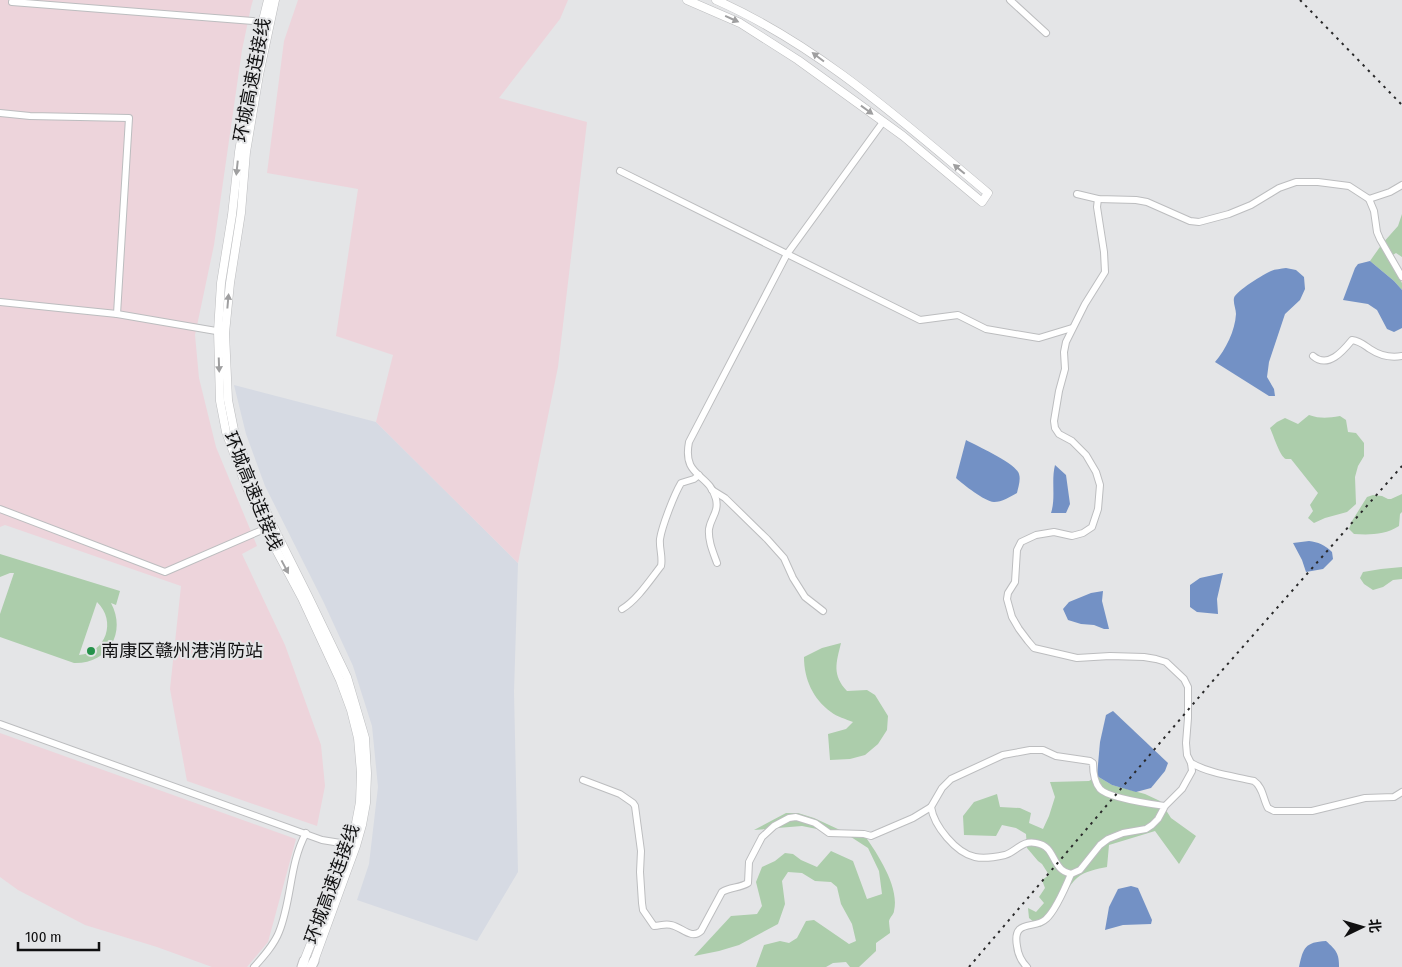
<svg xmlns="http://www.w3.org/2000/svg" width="1402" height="967" font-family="'Fira Sans Condensed','Noto Sans SC',sans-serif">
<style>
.built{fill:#d6dae3}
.industrial{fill:#edd4db}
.green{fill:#accdab;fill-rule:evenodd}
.water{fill:#7391c5}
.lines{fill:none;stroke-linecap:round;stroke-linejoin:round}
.minor-casing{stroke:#bcbdbf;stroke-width:8}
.major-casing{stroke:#bcbdbf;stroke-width:9}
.highway-casing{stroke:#bcbdbf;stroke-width:11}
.minor{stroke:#fff;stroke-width:6}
.major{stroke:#fff;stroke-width:8}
.highway{stroke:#fff;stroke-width:9}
.rail{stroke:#282829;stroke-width:2;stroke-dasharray:2.5 5;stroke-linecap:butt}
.oneway{fill:#9f9fa0}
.poi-dot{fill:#25924a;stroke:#e4e5e7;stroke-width:2}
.labels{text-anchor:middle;stroke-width:4;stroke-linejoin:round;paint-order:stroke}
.street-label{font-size:18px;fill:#101011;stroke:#e4e5e7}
.poi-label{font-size:18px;fill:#101011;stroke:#e4e5e7;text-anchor:start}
</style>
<rect width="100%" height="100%" fill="#e4e5e7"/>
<polygon class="built" points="234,385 376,422 518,563 514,692 518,872 477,941 357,900 369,864 378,787 372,726 353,666 324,603 265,486 246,434"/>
<g class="industrial">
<polygon points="0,0 253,0 251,7 242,50 214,245 195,335 199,378 216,447 257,546 242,554 285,645 321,745 325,786 317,826 187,781 170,689 181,586 5,525 0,527"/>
<polygon points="298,0 568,0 560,19 499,98 587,122 558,367 518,563 376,422 393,355 336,336 358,189 267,173 284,41"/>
<polygon points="0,733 296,839 268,942 247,967 212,967 157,947 85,925 18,890 0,877"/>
</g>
<g class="green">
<polygon points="1402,214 1402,257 1396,253 1388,258 1402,283 1402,290 1394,281 1370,261 1382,244 1398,226"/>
<path d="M1309 415C1321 419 1328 418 1340 416L1346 420 1348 432 1356 433 1364 443V456L1358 466 1355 477 1356 504 1347 512 1325 518 1314 523 1308 518 1313 511 1310 505 1318 493 1291 459C1289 459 1288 459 1286 459 1280 457 1273 434 1270 428L1277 422 1285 418 1298 424Z"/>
<path d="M1402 494V512L1400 514 1399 526C1385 535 1369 535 1354 534L1349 529 1352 521 1367 497 1373 495 1382 496 1388 499H1391Z"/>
<path d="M0 554 120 591 116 605 111 603C127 633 108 664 74 663L0 637V614L14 573H10L0 577ZM97 602C117 621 106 653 79 655Z"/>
<polygon points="1402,567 1402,579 1393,580 1383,587 1373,590 1364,584 1360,578 1363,572 1381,569"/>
<path d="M841 643C836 663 832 675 847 691L867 690 875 695 888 716 887 730 878 744 865 755 850 759 830 760 828 734 846 729 853 722C846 719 837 717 831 712 813 699 804 679 804 657L822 648Z"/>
<path d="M1097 776 1112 785 1145 794 1160 801 1171 818 1196 836 1179 864 1155 831 1109 845 1107 867C1097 869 1085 871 1077 878 1061 892 1060 917 1040 927L1029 918 1028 908 1036 912 1044 903 1039 897 1045 888 1042 880 1049 875 1042 864 1038 861 1027 848 1026 834 1016 828 1002 825 996 836 964 835 963 816 974 802 997 794 1000 807 1020 808 1031 813 1029 823 1043 829 1049 816 1055 797 1050 782 1089 781Z"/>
<path d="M786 813H798L814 818 840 830 863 833C876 852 900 886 894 911 894 914 890 917 889 921 889 924 890 929 890 933L876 943V951L859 967H850L846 962 833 963 826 967H756L764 945 780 941 789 943 797 938 806 921 814 920 849 944 856 941 852 924 841 904 837 887 831 882 815 881 802 873 788 872 782 881 785 904 778 924 739 945 719 951 694 956 731 916 757 914 762 906 756 882 762 867 775 861 785 853 793 854 801 860 817 867 831 851 853 861 867 899 882 894 879 871 868 848 851 837 841 836H829L817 829 802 826 754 830Z"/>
</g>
<g class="water">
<polygon points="1370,261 1394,281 1402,290 1402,328 1394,332 1387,329 1377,310 1368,304 1343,300 1355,268 1358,264"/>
<path d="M1286 268 1296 270 1304 277 1305 289 1300 300 1285 314 1269 362 1267 377 1274 389 1275 396H1269L1215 362C1226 349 1235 331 1236 314 1236 309 1233 303 1234 298 1236 291 1264 274 1271 271 1275 269 1281 269 1286 268Z"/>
<path d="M966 440C977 446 1016 463 1019 474 1021 480 1018 488 1017 493 1010 497 1002 502 994 502 984 501 964 485 956 478Z"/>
<path d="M1055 465 1066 475 1070 504 1066 513H1051C1056 498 1051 481 1055 465Z"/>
<path d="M1309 541C1318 542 1325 545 1332 552L1333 559 1323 569 1306 572 1302 560 1293 543Z"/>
<polygon points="1223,573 1217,599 1218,614 1197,612 1190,607 1190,585 1200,578"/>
<polygon points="1103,591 1102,601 1109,629 1104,629 1094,625 1081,624 1068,620 1063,609 1069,602 1091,593"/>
<polygon points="1113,711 1168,763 1165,771 1151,788 1136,792 1112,785 1097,776 1100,742 1106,715"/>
<polygon points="1131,886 1138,888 1152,920 1151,924 1123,925 1105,930 1109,907 1118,889"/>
<path d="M1326 941C1336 950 1339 953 1339 967H1299C1303 948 1305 942 1326 941Z"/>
</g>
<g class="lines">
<g class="minor-casing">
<g id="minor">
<polyline points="1010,0 1046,33"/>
<polyline points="12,2 266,22"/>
<polyline points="0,113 30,116 129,118 117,314"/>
<polyline points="620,171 920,320 958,315 986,329 1039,338 1072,328"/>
<polyline points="1077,194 1098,199 1136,200 1147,202 1190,221 1199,222 1229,214 1251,205 1279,188 1296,182 1318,182 1349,186 1369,199 1390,192 1402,185"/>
<path d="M1098 199 1097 207 1104 252 1105 272 1085 304 1066 342 1064 352 1065 369 1059 391 1054 421 1055 428 1059 434 1072 441 1086 455 1096 472 1100 485 1098 509 1092 527 1083 533 1072 536 1054 532 1036 535 1021 542 1017 550 1015 582 1008 593 1007 599 1012 617 1019 629 1028 641 1034 648 1077 658 1110 656 1144 657 1156 659 1166 662 1184 679 1188 687V718L1186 743 1187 755 1191 763 1192 771 1182 789 1165 806 1158 819 1152 825 1146 829 1123 833 1108 839 1100 845 1080 870 1071 874C1068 873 1064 872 1061 869 1051 859 1053 846 1036 843 1022 840 1017 851 1005 855 996 857 984 859 975 857 956 853 934 826 931 807L942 788 951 779 1003 755 1030 750H1043L1056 756 1090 761 1093 763C1093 772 1094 782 1100 789 1108 798 1151 804 1165 806"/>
<polyline points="1369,199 1374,211 1377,232 1380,239 1402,277"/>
<polyline points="0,302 117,314 222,332"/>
<path d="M1313 356C1328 369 1343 351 1352 340 1360 341 1364 345 1370 349 1379 355 1391 358 1402 356"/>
<polyline points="712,490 725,498 767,539 784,558 793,578 805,597 823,611"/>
<polyline points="0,509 165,572 269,527"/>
<path d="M717 563C713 552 708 541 709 529 711 517 719 512 716 499 709 472 682 478 689 442L787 254 883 122"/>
<path d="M622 609C637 600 650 580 661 566 663 557 659 548 660 539 662 526 674 495 681 483L694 479 699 475"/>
<polyline points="0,724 322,840 353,845"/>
<path d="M1191 763C1211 774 1233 776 1254 781 1263 787 1263 799 1268 808L1274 811H1312L1365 798 1394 797 1402 792"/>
<path d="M583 780 620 794 633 803 635 806 641 851 640 872 642 903 643 910 654 926C660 926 665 923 671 925 682 927 691 940 701 931L722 892C730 887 740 888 748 883L749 862 762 837 774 826 789 818 796 817 815 823 829 833 864 834 871 836 913 818 931 807"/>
<path d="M254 967C263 957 274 945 279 932 292 900 289 864 306 833"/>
<path d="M1027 967C1021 961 1018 955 1017 946 1012 918 1035 930 1046 919 1055 911 1066 886 1071 874"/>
</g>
</g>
<g class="major-casing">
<g id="major">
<polyline points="268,0 255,53 239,152 232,215 221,283 218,331 220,401 226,432 246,486 265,529 302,598 340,680 351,710 358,738 361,773 360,802 356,823 350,844 304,961"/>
<polyline points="275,0 259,75 246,152 241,213 230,283 225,333 228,400 234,430 253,482 273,526 308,596 347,677 365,738 367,773 366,803 362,825 356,846 314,961"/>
<path d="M687 0 740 23 798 60 903 136 982 202 988 193C903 122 818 45 716 0"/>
</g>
</g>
<g class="highway-casing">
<g id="highway">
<polyline points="302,967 304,961"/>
<polyline points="311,967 314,961"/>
</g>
</g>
<use href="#minor" class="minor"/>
<use href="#major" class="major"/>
<use href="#highway" class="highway"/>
<g class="rail">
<polyline points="1300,0 1402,105"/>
<polyline points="969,967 1211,683 1402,466"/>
</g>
</g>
<defs><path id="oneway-solid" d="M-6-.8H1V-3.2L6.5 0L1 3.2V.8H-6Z" transform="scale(1.25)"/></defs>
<g class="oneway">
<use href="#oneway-solid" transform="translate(732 19) rotate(24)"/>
<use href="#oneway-solid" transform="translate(818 57) rotate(-143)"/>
<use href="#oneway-solid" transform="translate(867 110) rotate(36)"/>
<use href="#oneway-solid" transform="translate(237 168) rotate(96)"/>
<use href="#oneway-solid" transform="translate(959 169) rotate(-140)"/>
<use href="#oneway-solid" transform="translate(228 301) rotate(-85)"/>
<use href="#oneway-solid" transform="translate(219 365) rotate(88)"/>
<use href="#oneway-solid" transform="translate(285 567) rotate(62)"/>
</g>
<circle class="poi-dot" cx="91" cy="651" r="5"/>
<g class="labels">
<g class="street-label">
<text transform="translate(252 80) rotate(-79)" y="6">环城高速连接线</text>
<text transform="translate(253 491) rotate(68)" y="6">环城高速连接线</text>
<text transform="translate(332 884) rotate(-70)" y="6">环城高速连接线</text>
</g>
<g class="poi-label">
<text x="101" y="657">南康区赣州港消防站</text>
</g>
</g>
<g transform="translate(1362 927) rotate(85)" stroke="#e4e5e7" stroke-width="4" paint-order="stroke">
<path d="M0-4L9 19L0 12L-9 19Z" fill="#101011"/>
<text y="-8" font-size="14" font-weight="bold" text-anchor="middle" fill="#101011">北</text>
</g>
<path d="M18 942v8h81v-8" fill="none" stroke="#101011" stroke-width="2.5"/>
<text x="25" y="942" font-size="15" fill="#101011" stroke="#e4e5e7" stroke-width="4" paint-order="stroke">100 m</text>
</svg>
